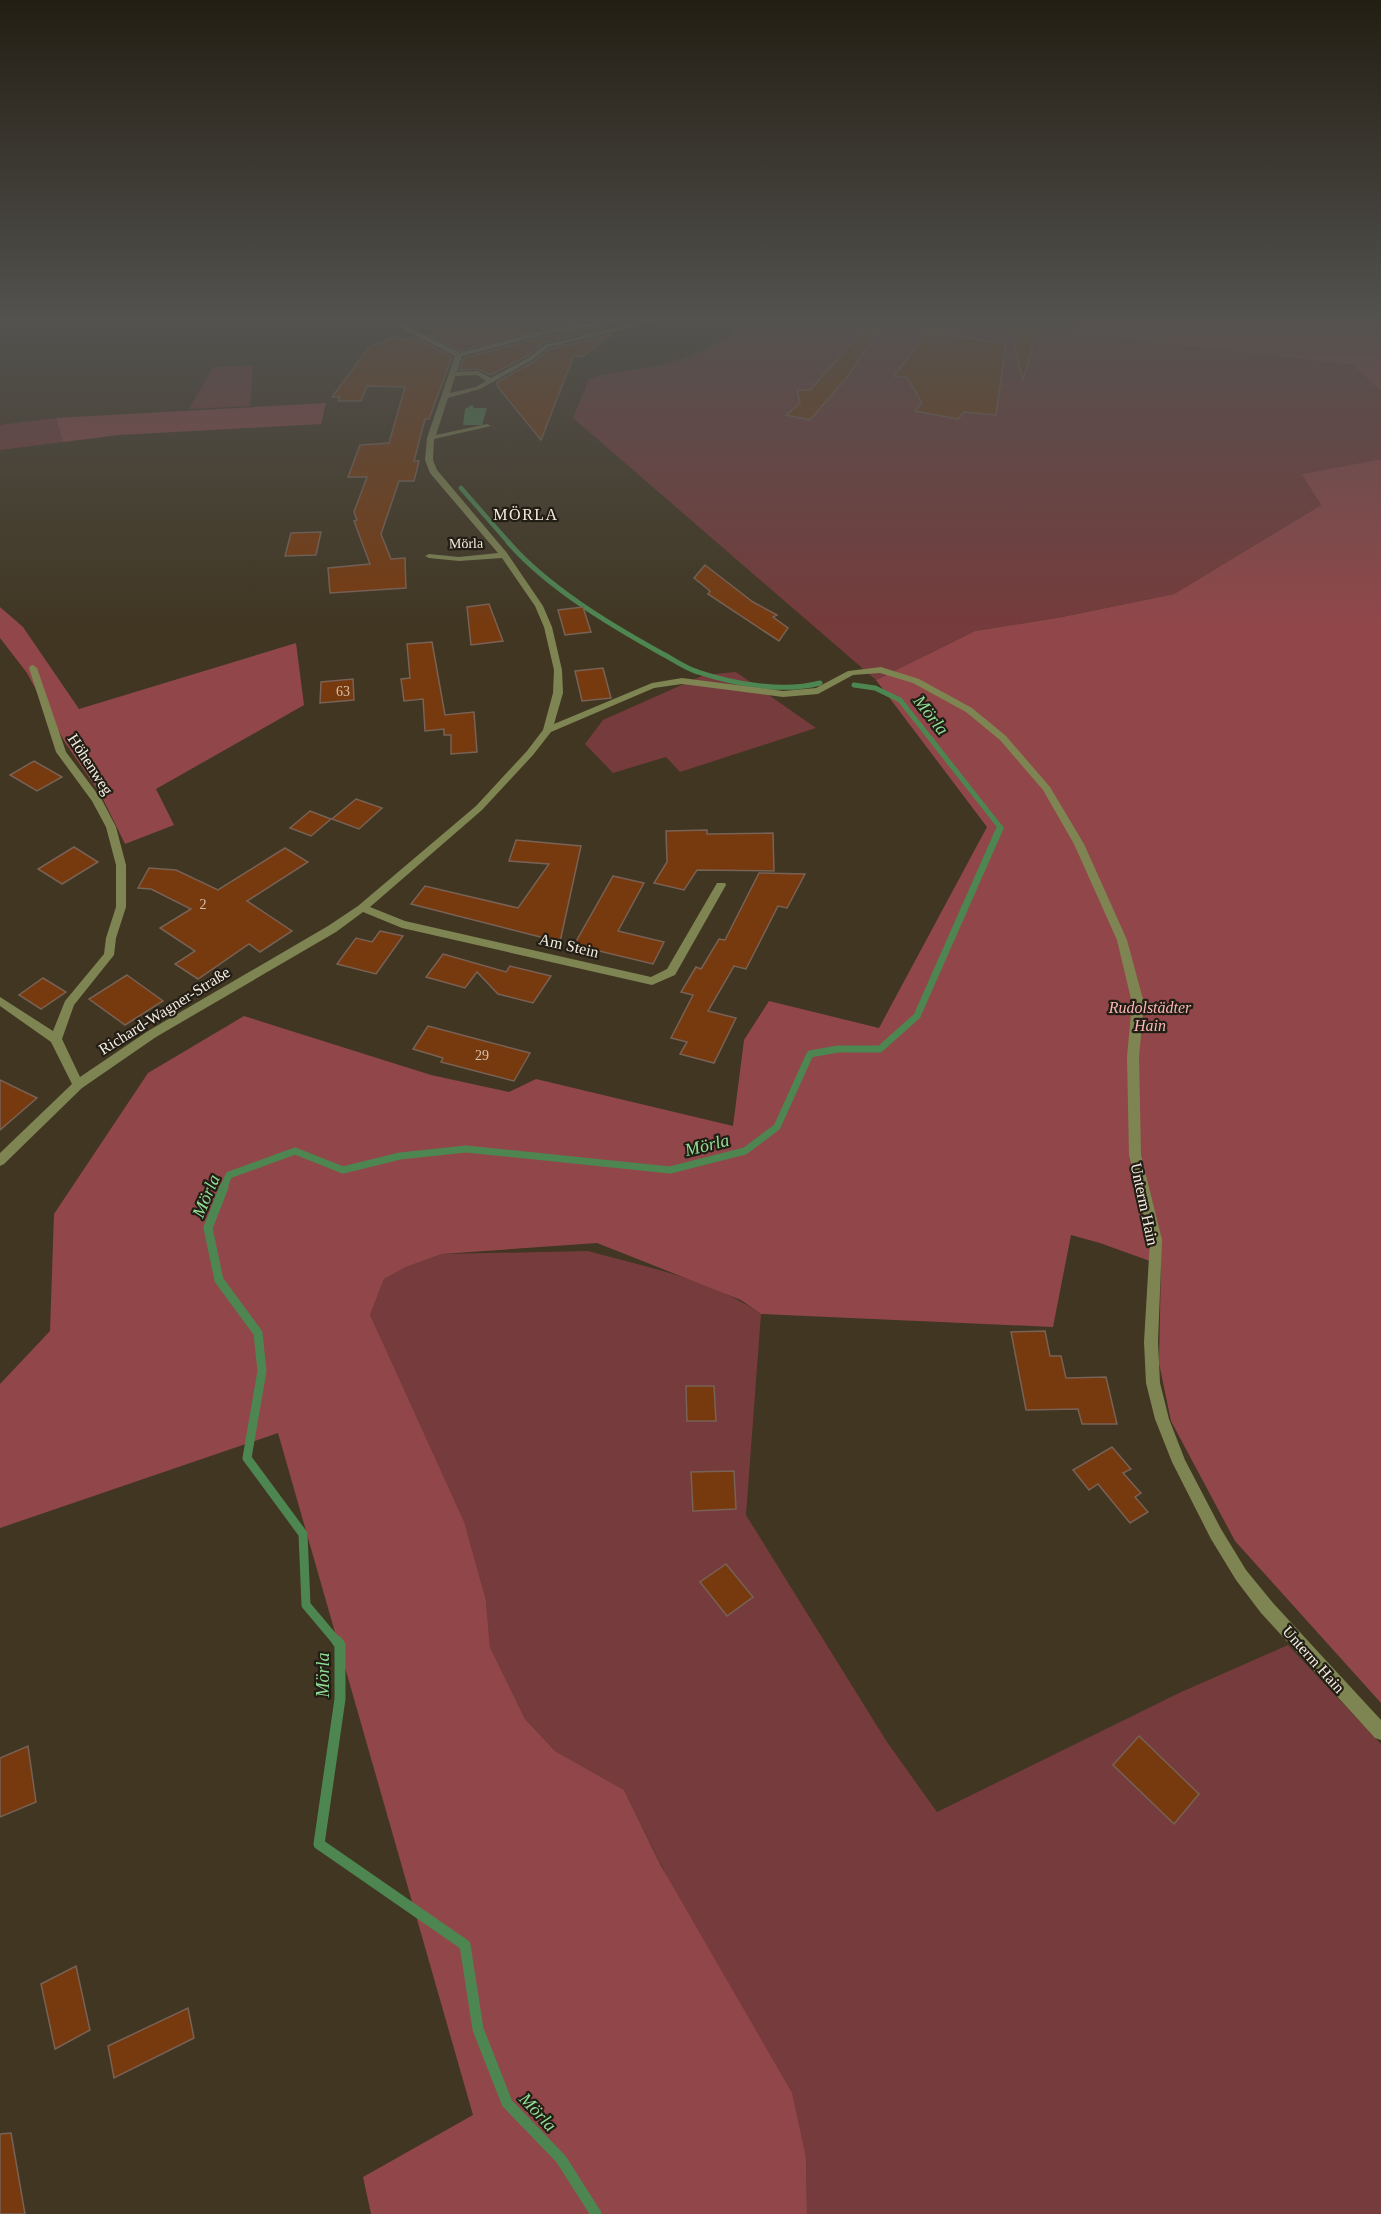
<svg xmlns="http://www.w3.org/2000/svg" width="1381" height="2214" font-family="'Times New Roman',serif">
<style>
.green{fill:#763b3c}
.forest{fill:#91474a}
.water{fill:#4e8652}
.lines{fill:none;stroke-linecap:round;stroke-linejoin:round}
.stream-far4{stroke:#4e8652;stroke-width:4.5}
.stream-far3{stroke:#4e8652;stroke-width:5}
.stream-far2{stroke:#4e8652;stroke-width:7}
.stream-far1{stroke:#4e8652;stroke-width:9}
.stream{stroke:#4e8652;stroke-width:11}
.building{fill:#773a0f;stroke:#786155;stroke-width:1.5}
.street{fill:#7e8552;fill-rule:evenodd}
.labels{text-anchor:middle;stroke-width:4.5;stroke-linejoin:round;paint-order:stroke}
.far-street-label{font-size:14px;fill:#f4ede1;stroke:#231e15}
.number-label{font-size:14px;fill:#d5c0ac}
.far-quarter-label{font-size:16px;letter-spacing:1.5px;fill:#f4ede1;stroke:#231e15}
.street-label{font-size:16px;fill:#f4ede1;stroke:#231e15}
.park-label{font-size:16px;font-style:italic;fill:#f9b6b5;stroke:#231e15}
.water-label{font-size:18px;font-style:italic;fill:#90df95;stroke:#231e15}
</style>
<rect width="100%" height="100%" fill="#403622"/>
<g class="green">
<path d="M751 317H1071L1075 333 1353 365 1381 391V459L1303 474 1321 505 1174 594 1062 617 975 631 876 680 573 418 589 379C611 371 634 371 657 366 690 360 729 340 751 317Z"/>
<polygon points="253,366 250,406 189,409 213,367"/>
<polygon points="56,418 63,442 0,450 0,425"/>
<polygon points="736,672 816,728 680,772 666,757 613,773 585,744 603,720 704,675"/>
<path d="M588 1251C646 1267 711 1279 761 1314L746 1515 887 1742 937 1812 1179 1693 1288 1645 1381 1744V2214H807L806 2158 624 1790 555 1751 525 1719 490 1647 486 1601 400 1385 370 1315 384 1279 406 1267 442 1254Z"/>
</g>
<g class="forest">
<polygon points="1071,317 1210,317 1228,319 1229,317 1381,317 1381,391 1353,365 1075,333"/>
<polygon points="326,403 321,424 119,435 63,442 56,418"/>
<polygon points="1381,459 1381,1703 1235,1541 1171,1421 1159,1363 1161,1265 1100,1243 1071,1235 1053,1327 761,1314 741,1300 597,1243 442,1254 406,1267 384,1279 370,1315 464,1522 486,1601 490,1647 525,1719 555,1751 624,1790 661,1866 792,2093 806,2158 807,2214 371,2214 363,2177 473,2115 278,1433 0,1528 0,1384 50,1331 54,1214 148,1073 244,1016 431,1075 509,1092 536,1079 733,1126 744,1040 769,1001 879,1028 987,827 876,680 975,631 1062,617 1174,594 1321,505 1302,474"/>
<polygon points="0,607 23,627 79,709 296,643 304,705 156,789 174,825 125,844 101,795 64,741 27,673 0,638"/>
</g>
<polygon class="water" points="472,405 474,408 487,408 482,425 463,425 465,409"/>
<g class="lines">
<polyline class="stream-far4" points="461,488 510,544"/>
<g class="stream-far3">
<path d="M508 542C547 587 609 624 661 653 673 659 685 668 698 672 734 684 783 693 820 683"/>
<polyline points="854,685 875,688 900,700 1000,827 999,829"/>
</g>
<polyline class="stream-far2" points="223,1189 229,1175 295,1151 343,1170 400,1156 466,1149 670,1170 745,1151 777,1127 810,1054 838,1049 880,1049 917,1016 1000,828"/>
<polyline class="stream-far1" points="224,1187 208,1228 219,1280 258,1333 262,1371 247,1458 303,1534 306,1605 338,1643"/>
<polyline class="stream" points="337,1641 340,1645 340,1699 319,1844 465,1945 478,2029 507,2103 561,2159 596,2214"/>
</g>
<g class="building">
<polygon points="485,317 581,317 590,321 542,329 460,351 428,335"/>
<polygon points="1008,317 1040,321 1023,380"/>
<polygon points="601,327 604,329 544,343 527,356 491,375 478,369 460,370 464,358 542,337"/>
<polygon points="865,328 875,336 848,376 810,420 786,415 800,403 797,390 810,390"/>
<polygon points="935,333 1006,344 996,415 964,412 958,419 915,411 922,403 907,377 894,376 926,334"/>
<polygon points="612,334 582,357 574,355 541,440 497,386 497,382 533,362 550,349"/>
<polygon points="396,336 406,340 414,337 452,357 429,419 425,419 414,461 419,461 414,481 399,481 381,534 391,559 405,558 406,588 330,593 328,568 370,564 354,521 357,520 354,512 367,477 348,477 360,445 389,443 405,387 367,386 361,401 338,401 340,397 332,397 369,347"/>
<polygon points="321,532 316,555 285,556 291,533"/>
<polygon points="705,565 753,602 777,615 773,617 788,628 779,641 708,594 710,591 694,578"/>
<polygon points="489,604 503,641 471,645 467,607"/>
<polygon points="583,607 591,632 565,635 558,610"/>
<polygon points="432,642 445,715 474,712 477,752 451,754 451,735 444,735 444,729 425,731 423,699 404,701 401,679 410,678 407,644"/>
<polygon points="603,668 611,698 582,701 575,671"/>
<polygon points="353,679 354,700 320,703 321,682"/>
<polygon points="34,761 62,777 37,791 10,775"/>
<polygon points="356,799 382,808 359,829 332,819"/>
<polygon points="310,811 331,819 311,836 290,828"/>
<polygon points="707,830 707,834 773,833 774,871 697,870 684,890 654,883 667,862 666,831"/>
<polygon points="516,840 581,846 560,942 411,904 425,886 518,908 549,864 509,861"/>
<polygon points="74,847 98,862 62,884 38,869"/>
<polygon points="285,848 308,862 247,901 292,931 260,952 249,944 198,979 175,964 195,951 160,928 191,909 151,889 138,888 149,868 176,870 218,890"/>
<polygon points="759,873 805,874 787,908 778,906 746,969 734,966 708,1011 736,1018 714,1063 680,1054 687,1042 671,1038 693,995 681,992 696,967 701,969 719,939 725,940"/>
<polygon points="613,876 644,883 618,931 664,942 653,964 574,945"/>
<polygon points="380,931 403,936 376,974 337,964 356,938 372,942"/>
<polygon points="443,954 506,972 510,966 551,976 533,1003 498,994 477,972 465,988 426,977"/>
<polygon points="127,975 163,1001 125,1025 89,999"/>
<polygon points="43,978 66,992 41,1009 19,995"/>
<polygon points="428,1026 530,1053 514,1081 441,1062 443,1058 413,1049"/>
<polygon points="0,1080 37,1098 0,1130"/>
<polygon points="1045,1331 1050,1356 1061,1356 1066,1378 1106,1377 1117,1424 1082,1424 1078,1409 1026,1410 1011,1332"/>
<polygon points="686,1386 714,1386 716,1421 687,1421"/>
<polygon points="1112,1447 1131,1469 1123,1473 1141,1493 1135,1497 1148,1512 1130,1523 1098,1484 1089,1490 1073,1470"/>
<polygon points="734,1471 736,1509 693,1511 691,1472"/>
<polygon points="726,1564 753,1597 727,1616 700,1582"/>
<polygon points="1139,1736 1199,1794 1174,1824 1113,1765"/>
<polygon points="28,1746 36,1802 0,1817 0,1758"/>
<polygon points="76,1966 90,2030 55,2049 41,1984"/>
<polygon points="188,2008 194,2038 114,2078 108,2046"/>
<polygon points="11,2133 25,2214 0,2214 0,2134"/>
</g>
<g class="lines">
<path class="street" d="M381 317H388L460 353 542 331 632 317H644L542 335 462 356 457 372 478 371 491 378 528 358 545 345 654 319 655 317H661L658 321 549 347 532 360 480 389 448 398 436 435 487 424 491 426 434 439 433 460 437 470 507 553 543 606 552 627 562 670 563 693 554 724 652 683 682 678 783 691 816 688 848 671 881 667 919 679 972 708 1006 736 1050 787 1084 844 1127 940 1144 1003 1139 1057 1141 1155 1162 1240 1158 1342 1160 1383 1169 1419 1185 1460 1221 1529 1246 1570 1273 1603 1381 1720V1740L1375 1738 1261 1613 1236 1580 1211 1539 1172 1462 1155 1419 1146 1383 1144 1342 1150 1240 1129 1155 1127 1057 1132 1003 1117 940 1074 844 1043 790 1000 740 966 712 913 683 880 673 853 675 818 694 783 697 682 684 654 688 551 732 533 755 482 810 370 907 405 921 651 977 667 969 717 883H725L726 885 675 975 652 985 402 928 363 912 336 932 156 1037 82 1088 4 1164 0 1166V1153L72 1084 51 1042 0 1006V997L53 1031 65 1001 104 954 106 938 116 907V865L106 827 92 801 56 752 29 668 30 666 33 665 37 668 66 752 102 800 116 827 126 865V907L116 938 114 955 74 1005 62 1039 80 1077 148 1031 328 926 358 906 476 806 527 751 543 730 553 693 554 670 544 627 535 606 502 558 459 561 429 558 425 556 429 554 459 557 498 553 430 473 425 460 427 438 455 356ZM477 375 486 381 476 387 450 393 455 376Z"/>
</g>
<linearGradient id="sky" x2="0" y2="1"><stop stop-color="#231e13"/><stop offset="0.51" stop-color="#53524f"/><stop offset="1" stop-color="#53524f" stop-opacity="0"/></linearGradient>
<rect width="1381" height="627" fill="url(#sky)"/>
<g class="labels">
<g class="far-street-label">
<text transform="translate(466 543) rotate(-1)" y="5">Mörla</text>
</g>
<g class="number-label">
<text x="343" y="696">63</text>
<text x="203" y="909">2</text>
<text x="482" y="1060">29</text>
</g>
<g class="far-quarter-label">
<text x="526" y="520">MÖRLA</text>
</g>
<g class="street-label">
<text transform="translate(91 764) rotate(57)" y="6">Höhenweg</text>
<text transform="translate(569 945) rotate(13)" y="6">Am Stein</text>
<text transform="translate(164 1010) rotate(-32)" y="6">Richard-Wagner-Straße</text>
<text transform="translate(1145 1204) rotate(78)" y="6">Unterm Hain</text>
<text transform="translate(1314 1659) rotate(48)" y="6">Unterm Hain</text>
</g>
<g class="park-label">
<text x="1150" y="1013">Rudolstädter<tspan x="1150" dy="18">Hain</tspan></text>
</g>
<g class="water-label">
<text transform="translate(931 715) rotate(52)" y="6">Mörla</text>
<text transform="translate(707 1145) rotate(-14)" y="6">Mörla</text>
<text transform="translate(206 1196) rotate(-67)" y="6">Mörla</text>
<text transform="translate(323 1675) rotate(-90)" y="6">Mörla</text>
<text transform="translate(538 2112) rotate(47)" y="6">Mörla</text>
</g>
</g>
</svg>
